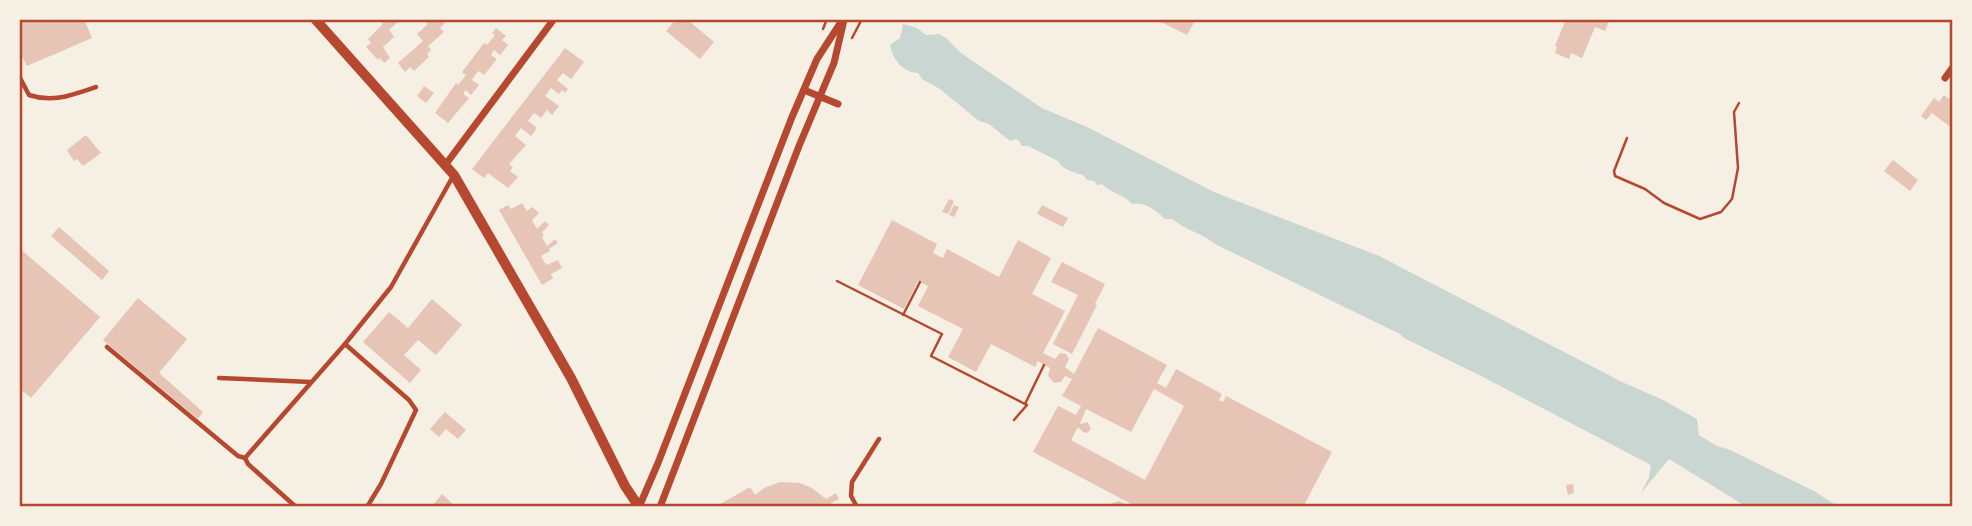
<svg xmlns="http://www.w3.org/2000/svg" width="1972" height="526" font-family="Arial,sans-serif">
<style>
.water{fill:#c9d6d2}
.building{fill:#e6c5b7;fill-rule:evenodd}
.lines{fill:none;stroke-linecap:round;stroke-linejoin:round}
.path{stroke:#b5482f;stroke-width:2.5}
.service{stroke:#b5482f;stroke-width:4.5}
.minor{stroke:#b5482f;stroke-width:7}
.tertiary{stroke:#b5482f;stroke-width:10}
.neatline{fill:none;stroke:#b5482f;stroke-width:2.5}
</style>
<rect width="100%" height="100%" fill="#f6efe4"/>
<path class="water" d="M903 24 917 28 926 35 939 34 946 38 961 53 980 66 1042 108 1087 127 1214 192 1379 256 1622 382 1663 400 1697 419 1699 435 1717 446 1730 450 1814 491 1839 507H1747L1669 459 1641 493 1649 477 1651 466 1649 464 1483 377 1404 338 1400 334 1217 245C1203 234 1186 230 1172 219H1165C1156 210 1146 202 1132 204 1123 193 1111 194 1102 184L1097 185 1094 181 1087 180 1083 175C1074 173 1062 169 1058 161L1028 146H1022L1019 141 1016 139 1010 141 989 124 979 121 940 89 922 79 918 73C903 73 892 58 890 45L900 38Z"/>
<g class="building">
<polygon points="19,19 84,19 92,38 27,66 19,50"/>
<polygon points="382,19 401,19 389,30 394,37 383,47 390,58 384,63 380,58 378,60 366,47 371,43 368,39 383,24 380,21"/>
<polygon points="424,19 441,19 445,23 440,28 444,32 428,46 431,50 427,54 429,57 414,71 410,67 405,72 398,63 423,41 417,34 428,24"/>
<polygon points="676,19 689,21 714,42 700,59 666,31"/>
<polygon points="1155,19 1196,19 1187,35"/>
<polygon points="1566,19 1610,19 1605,31 1595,27 1582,58 1571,53 1569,59 1555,53 1557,47 1555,46"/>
<polygon points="496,28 506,36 502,40 508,45 500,55 494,50 491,55 497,59 484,75 479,71 475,75 472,80 479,85 471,95 466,90 463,94 469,98 448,123 435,113 456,83 458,85 466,75 462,72 484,43 487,45 495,35 492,33"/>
<polygon points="565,48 584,62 571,79 563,73 557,80 568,89 565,93 562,90 559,94 551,88 545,96 559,106 552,115 547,110 541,118 534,113 528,121 537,128 531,136 521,128 515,136 526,145 509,164 513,167 510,171 518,177 508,188 488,173 484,178 472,169"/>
<polygon points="424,86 434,93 426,103 417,96"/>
<polygon points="1944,95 1953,102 1953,129 1932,113 1926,120 1921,116 1934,98 1939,102"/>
<polygon points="86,135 101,153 83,166 77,159 74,161 67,150"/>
<polygon points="1893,160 1918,180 1910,191 1884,171"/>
<polygon points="949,199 954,201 948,214 942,212"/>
<polygon points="522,203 527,211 532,207 539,213 532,220 537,229 545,221 549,225 542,232 544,236 542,237 547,246 555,239 558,243 549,249 550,251 541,256 546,265 558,260 562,268 551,274 553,278 542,285 499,210 508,205 511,209"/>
<polygon points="954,205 959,207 954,217 949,215"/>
<polygon points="1042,205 1068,218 1063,227 1037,214"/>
<path d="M892 220 937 244 933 253 943 258 947 249 999 277 1018 240 1051 258 1032 294 1065 311 1043 353 1055 359 1060 353 1066 354 1069 359 1065 367 1074 374 1098 328 1167 365 1157 383 1166 388 1176 369 1222 394 1219 400 1223 402 1226 396 1332 452 1303 507H1137L1033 452 1058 406 1076 415 1081 406 1062 396 1072 379 1065 376 1061 382 1054 383 1048 376 1050 368 1038 361 1035 367 991 344 976 372 948 357 963 329 918 306 928 286 918 281 904 309 858 285ZM1154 389 1184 406 1145 480 1071 440 1078 427 1083 432 1087 433 1091 429 1088 422 1080 424 1086 409 1131 432Z"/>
<polygon points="59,227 109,271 102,280 51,236"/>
<polygon points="19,248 100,317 31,398 19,388"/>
<polygon points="1062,262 1105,284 1095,304 1097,305 1072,354 1053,344 1078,295 1051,282"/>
<polygon points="138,298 187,339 159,373 203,412 198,419 103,340"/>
<polygon points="432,299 462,325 436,355 418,340 404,355 421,370 410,383 363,342 389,312 408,328"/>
<polygon points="445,412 466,430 458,439 446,429 439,437 430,429"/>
<polygon points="780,482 800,483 812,488 826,499 836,493 839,499 831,503 834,507 715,507 750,487 755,495 764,488"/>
<polygon points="1573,484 1574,493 1568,495 1566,485"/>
<polygon points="442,494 456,507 431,507"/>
<polygon points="1119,501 1131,507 1103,507 1103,506"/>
</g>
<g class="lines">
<g class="path">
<polyline points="823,29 827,19"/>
<polyline points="852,38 862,19"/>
<polyline points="1627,138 1614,171 1615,176 1645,189 1664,203 1700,219 1721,212 1732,199 1738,168 1734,112 1739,103"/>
<polyline points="837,281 942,334 931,356 1027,405 1014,420"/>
<polyline points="903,315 920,282"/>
<polyline points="1025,404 1044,365"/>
</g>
<g class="service">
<path d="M19 76 29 95C53 103 72 95 96 87"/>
<polyline points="345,344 409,400 416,410 381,484 367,507"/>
<polyline points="107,347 238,456 245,458 345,344 391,287 452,178"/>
<polyline points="219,378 311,382"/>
<polyline points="245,458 248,464 296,507"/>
<polyline points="857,507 851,496 852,482 879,439"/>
</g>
<g class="minor">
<polyline points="1945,78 1953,67"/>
<polyline points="804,90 838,104"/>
<polyline points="446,164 554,19"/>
<polyline points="639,507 658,463 792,117 817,59 843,19"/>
<polyline points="660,507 799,146 834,63 844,20"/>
</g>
<polyline class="tertiary" points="315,19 454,175 571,378 625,486 639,507"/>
</g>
<rect width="1972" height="526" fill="none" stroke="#f6efe4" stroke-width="42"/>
<rect x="21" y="21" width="1930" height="484" class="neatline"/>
</svg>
